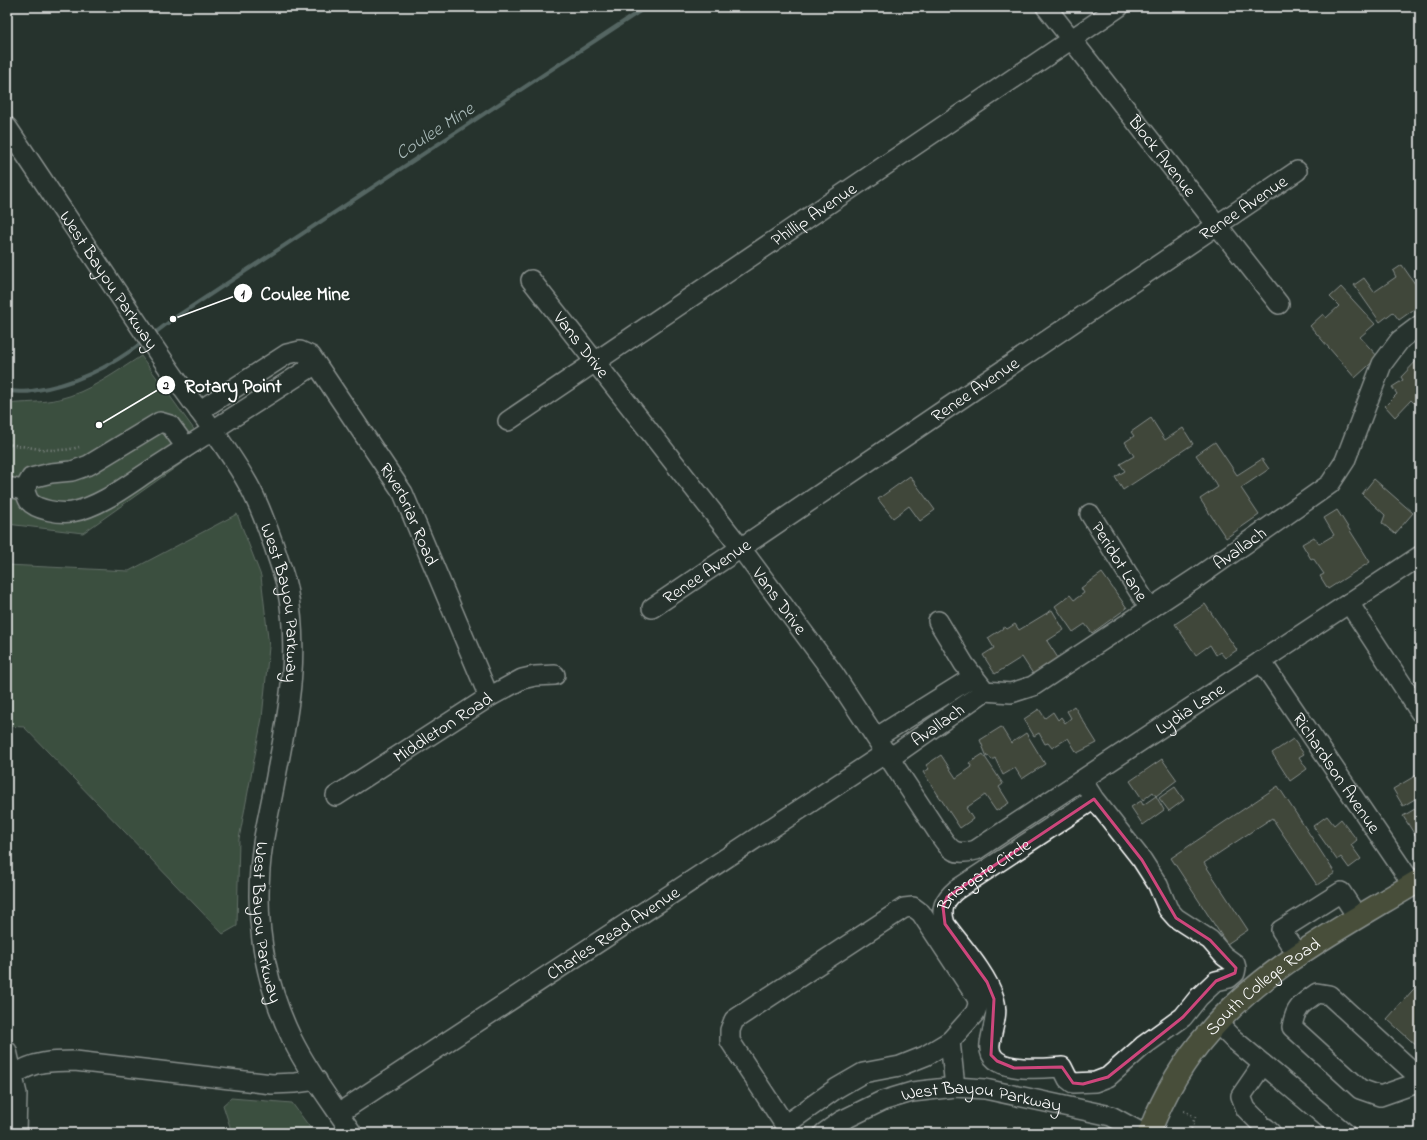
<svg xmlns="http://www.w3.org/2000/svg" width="1427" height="1140" font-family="'Indie Flower',sans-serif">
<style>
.green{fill:#567157;stroke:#aab8ab}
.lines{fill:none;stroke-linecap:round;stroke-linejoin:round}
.stream{stroke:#8ea4a3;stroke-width:4}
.building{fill:#5f5f4a;stroke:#fff}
.minor-casing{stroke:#fff;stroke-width:22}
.major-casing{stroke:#fff;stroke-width:25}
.path{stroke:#fff;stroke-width:2.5;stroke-dasharray:1 3;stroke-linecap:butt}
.minor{stroke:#26332d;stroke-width:19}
.major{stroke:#71704a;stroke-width:22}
.marked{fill:none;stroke:#ce467c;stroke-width:3;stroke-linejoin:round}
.labels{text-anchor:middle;stroke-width:3.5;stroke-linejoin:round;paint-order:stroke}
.street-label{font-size:18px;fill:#fff;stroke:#26332d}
.water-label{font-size:19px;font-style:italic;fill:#aabbba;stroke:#26332d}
.leader{fill:none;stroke:#fff;stroke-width:1.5}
.callout-dot{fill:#fff;stroke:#26332d;stroke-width:1.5}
.mark-label{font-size:12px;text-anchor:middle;font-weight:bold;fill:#111}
.callout-label{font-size:19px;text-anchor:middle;font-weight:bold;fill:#fff;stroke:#26332d;stroke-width:3.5;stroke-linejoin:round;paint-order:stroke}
</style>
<rect width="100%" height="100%" fill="#26332d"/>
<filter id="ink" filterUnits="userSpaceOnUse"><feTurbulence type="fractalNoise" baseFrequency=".025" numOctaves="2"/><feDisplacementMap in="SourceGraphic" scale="8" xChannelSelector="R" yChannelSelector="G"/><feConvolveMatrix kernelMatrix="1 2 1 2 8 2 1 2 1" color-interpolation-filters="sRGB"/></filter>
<g filter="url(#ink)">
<g class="green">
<path d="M141 356 206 446 83 533 7 524V404C24 402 42 403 59 399 89 392 116 372 141 356Z"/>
<polygon points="237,514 261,576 269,647 262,718 239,839 237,926 223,934 24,727 7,726 7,565 129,571"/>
<polygon points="231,1098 292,1103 314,1133 232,1133 223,1105"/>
</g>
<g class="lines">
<g class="stream">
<polyline points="151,336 173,319 646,7"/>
<path d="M7 391C15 391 24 393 32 391 73 385 112 366 144 341"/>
</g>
</g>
<g class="building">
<polygon points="1402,265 1420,291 1420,305 1399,320 1393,312 1380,322 1354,285 1364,278 1374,292 1396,277 1393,271"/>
<polygon points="1341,287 1375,324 1360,337 1378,357 1355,378 1310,326 1323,314 1326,318 1339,306 1330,297"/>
<polygon points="1420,357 1420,396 1414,403 1411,400 1395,417 1385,406 1397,394 1392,387 1403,380 1401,377"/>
<polygon points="1151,418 1165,440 1183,428 1193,444 1123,490 1115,477 1125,471 1120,464 1134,456 1125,442 1134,436 1131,432"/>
<polygon points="1215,442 1237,475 1262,459 1269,469 1241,488 1259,515 1226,538 1200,499 1218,487 1196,455"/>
<polygon points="910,476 935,510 920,521 909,506 893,518 878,499"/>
<polygon points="1374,479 1413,513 1395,534 1382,523 1385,515 1362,494"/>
<polygon points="1337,510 1370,562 1328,589 1320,576 1324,574 1313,558 1311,559 1302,544 1314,537 1319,544 1334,535 1324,518"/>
<polygon points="1102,573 1127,608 1092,633 1085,624 1073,632 1055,606 1070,595 1074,600 1084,593 1081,588"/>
<polygon points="1205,604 1237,650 1225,658 1220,652 1216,655 1210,645 1196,655 1175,624"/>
<polygon points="1052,610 1064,630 1047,641 1058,658 1033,674 1022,657 995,674 983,655 994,648 988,638 1005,627 1007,629 1015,624 1019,630"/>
<polygon points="1074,706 1097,743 1077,753 1068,738 1052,748 1048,743 1045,744 1039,733 1034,736 1024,719 1039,709 1045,718 1053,712 1058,720 1061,717 1065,723 1071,718 1067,711"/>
<polygon points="1001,727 1011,743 1026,733 1045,764 1022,779 1015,768 1003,775 995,758 992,760 989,756 987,757 980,740"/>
<polygon points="1293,739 1304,754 1299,757 1307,769 1290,781 1272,753"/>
<polygon points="983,754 1003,784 999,787 1009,803 996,811 985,795 966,808 973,819 960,828 923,772 929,769 926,765 941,755 956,778 972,767 969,763"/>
<polygon points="1162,759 1177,780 1156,796 1153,792 1143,800 1130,781"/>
<polygon points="1420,773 1420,796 1403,806 1393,789"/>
<polygon points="1278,786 1335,873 1317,885 1272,818 1204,863 1248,930 1227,944 1171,858"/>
<polygon points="1175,787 1184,800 1169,811 1159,798"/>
<polygon points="1156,796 1164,810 1143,825 1131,807 1141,801 1143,805"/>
<polygon points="1420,806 1420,832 1415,835 1403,816"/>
<polygon points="1327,816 1334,825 1341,819 1357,840 1351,845 1361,859 1349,868 1341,857 1337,860 1313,826"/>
<polygon points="1420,982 1420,1049 1387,1019"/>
</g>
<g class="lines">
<g class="minor-casing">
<g id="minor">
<path id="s1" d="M1046 7 1279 304"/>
<path id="s2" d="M7 127C61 207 114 289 169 369 195 407 225 443 248 484 259 503 266 524 274 546 278 559 284 574 287 588 300 650 289 711 277 771 273 795 267 819 263 843 253 910 262 977 292 1039 308 1072 332 1103 352 1133"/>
<path id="s3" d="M531 280 740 547 834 674 939 834C951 851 954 856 976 850L1420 556"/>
<path id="s4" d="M199 411 287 354 300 351 311 356 403 493 489 697"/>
<path id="s5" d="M508 421 1119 7"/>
<path d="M186 447 170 425 160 422 89 465 72 471 51 473 31 478 24 490C26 493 27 498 29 501 36 510 61 514 72 512 103 506 131 482 157 466 210 432 263 398 316 364"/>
<polyline points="7,487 24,490"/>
<path id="s6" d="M1090 514 1150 609"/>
<polyline points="1349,603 1420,712"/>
<path id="s7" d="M652 608 1297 171"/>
<path id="s8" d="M938 621 964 664 985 691 1011 693 1033 686 1198 577 1330 484 1345 461 1382 364 1400 340 1420 325"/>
<path id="s9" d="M1261 661 1413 885"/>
<polyline points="877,737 973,677"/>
<path id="s10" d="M890 758 985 691"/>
<path id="s11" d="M1082 780 1094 799 1142 860 1158 885 1168 909 1176 918 1210 940 1224 956 1235 964 1236 968 1235 973 1229 978 1216 981 1199 997 1183 1017 1143 1046 1108 1077 1095 1082 1073 1083 1068 1079 1062 1067C1044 1068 986 1075 990 1044 992 1028 999 1014 994 998 986 973 961 946 945 924 940 909 944 900 956 890L1094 799"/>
<path id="s12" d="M336 796 489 697 522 679 535 676 555 675"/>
<polyline points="1298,956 1281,930 1341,892 1358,918"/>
<polyline points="1217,1023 1232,1038 1345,1133"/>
<polyline points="950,1041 955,1087"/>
<polyline points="7,1051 17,1094 16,1133"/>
<path d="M14 1075C33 1061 53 1061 75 1061L272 1084 295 1083 317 1080"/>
<path d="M1420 1078 1329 995 1317 993C1301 1004 1295 1008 1292 1027L1360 1089 1380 1096 1420 1082"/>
<path id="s13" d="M339 1113 887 752"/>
<polyline points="1258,1121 1246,1109 1241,1096 1263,1064"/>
<polyline points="785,1125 837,1088 863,1073 900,1066 925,1056 950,1041 975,1013 978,1005 977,998 921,913 913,907 904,908 734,1020 730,1030 730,1041 785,1125 791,1133"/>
<polyline points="1266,1128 1271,1133"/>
<path id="s14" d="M824 1133 841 1121 882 1101 912 1092 955 1087 985 1089 1111 1116 1142 1133"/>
</g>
</g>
<g class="major-casing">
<g id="major">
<path id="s15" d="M1149 1133C1163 1097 1183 1061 1209 1032 1264 967 1348 924 1420 880"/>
</g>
</g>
<g class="path">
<path d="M7 444C31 447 56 454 79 447"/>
<polyline points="8,444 10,425"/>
<polyline points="1184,1111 1195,1117 1190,1133"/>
</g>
<use href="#minor" class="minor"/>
<use href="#major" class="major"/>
</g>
</g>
<path d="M0 0H1427V1140H0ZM1094 799 1142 860 1176 918 1210 940 1236 968 1235 973 1216 981 1183 1017 1108 1077 1083 1084 1073 1083 1062 1067 1014 1068 997 1061 991 1055 994 999 987 982 945 924 943 907 947 897Z" fill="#26332d" fill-opacity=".55" fill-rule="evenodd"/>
<path class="marked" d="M1094 799 1142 860 1176 918 1210 940 1236 968 1235 973 1216 981 1183 1017 1108 1077 1083 1084 1073 1083 1062 1067 1014 1068 997 1061 991 1055 994 999 987 982 945 924 943 907 947 897Z"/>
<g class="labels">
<g class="street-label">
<text dy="6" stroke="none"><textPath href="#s1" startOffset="189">Block Avenue</textPath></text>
<text dy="6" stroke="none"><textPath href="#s7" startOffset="714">Renee Avenue</textPath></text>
<text dy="6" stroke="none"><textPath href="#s5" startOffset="369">Phillip Avenue</textPath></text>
<text dy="6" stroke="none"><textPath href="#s2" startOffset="184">West Bayou Parkway</textPath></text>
<text dy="6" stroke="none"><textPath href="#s3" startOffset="82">Vans Drive</textPath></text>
<text dy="6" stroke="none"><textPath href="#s7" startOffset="390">Renee Avenue</textPath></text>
<text dy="6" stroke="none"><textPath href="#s4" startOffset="317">Riverbriar Road</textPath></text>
<text dy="6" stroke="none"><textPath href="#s8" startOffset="382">Avallach</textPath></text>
<text dy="6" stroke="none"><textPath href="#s6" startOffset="56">Peridot Lane</textPath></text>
<text dy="6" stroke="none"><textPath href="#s7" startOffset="66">Renee Avenue</textPath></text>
<text dy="6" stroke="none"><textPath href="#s3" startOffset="406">Vans Drive</textPath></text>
<text dy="6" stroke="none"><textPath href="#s2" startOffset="556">West Bayou Parkway</textPath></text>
<text dy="6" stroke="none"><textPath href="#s3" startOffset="990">Lydia Lane</textPath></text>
<text dy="6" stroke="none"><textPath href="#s10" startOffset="58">Avallach</textPath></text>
<text dy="6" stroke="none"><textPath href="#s12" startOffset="127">Middleton Road</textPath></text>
<text dy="6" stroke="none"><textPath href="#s9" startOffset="135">Richardson Avenue</textPath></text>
<text dy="6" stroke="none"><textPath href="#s11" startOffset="766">Briargate Circle</textPath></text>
<text dy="6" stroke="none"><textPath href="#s2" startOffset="880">West Bayou Parkway</textPath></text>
<text dy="6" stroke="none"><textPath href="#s13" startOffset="328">Charles Read Avenue</textPath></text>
<text dy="6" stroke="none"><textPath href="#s15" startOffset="189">South College Road</textPath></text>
<text dy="6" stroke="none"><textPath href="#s14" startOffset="168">West Bayou Parkway</textPath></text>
</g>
<g class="water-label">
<text transform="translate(434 130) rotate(-33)" y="7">Coulee Mine</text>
</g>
</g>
<path class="leader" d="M173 319L243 293M99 425L166 385"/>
<g class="callout-dot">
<circle cx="173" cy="319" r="4"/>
<circle cx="99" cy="425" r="4"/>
<circle cx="243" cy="293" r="10"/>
<circle cx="166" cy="385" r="10"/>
</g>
<g class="mark-label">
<text x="243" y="298">1</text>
<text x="166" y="389">2</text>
</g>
<g class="callout-label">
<text x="305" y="300">Coulee Mine</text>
<text x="233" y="392">Rotary Point</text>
</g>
<rect width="1427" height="1140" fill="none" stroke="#26332d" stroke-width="24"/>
<rect x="12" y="12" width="1403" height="1116" fill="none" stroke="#fff" stroke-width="1.5" filter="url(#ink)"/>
</svg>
